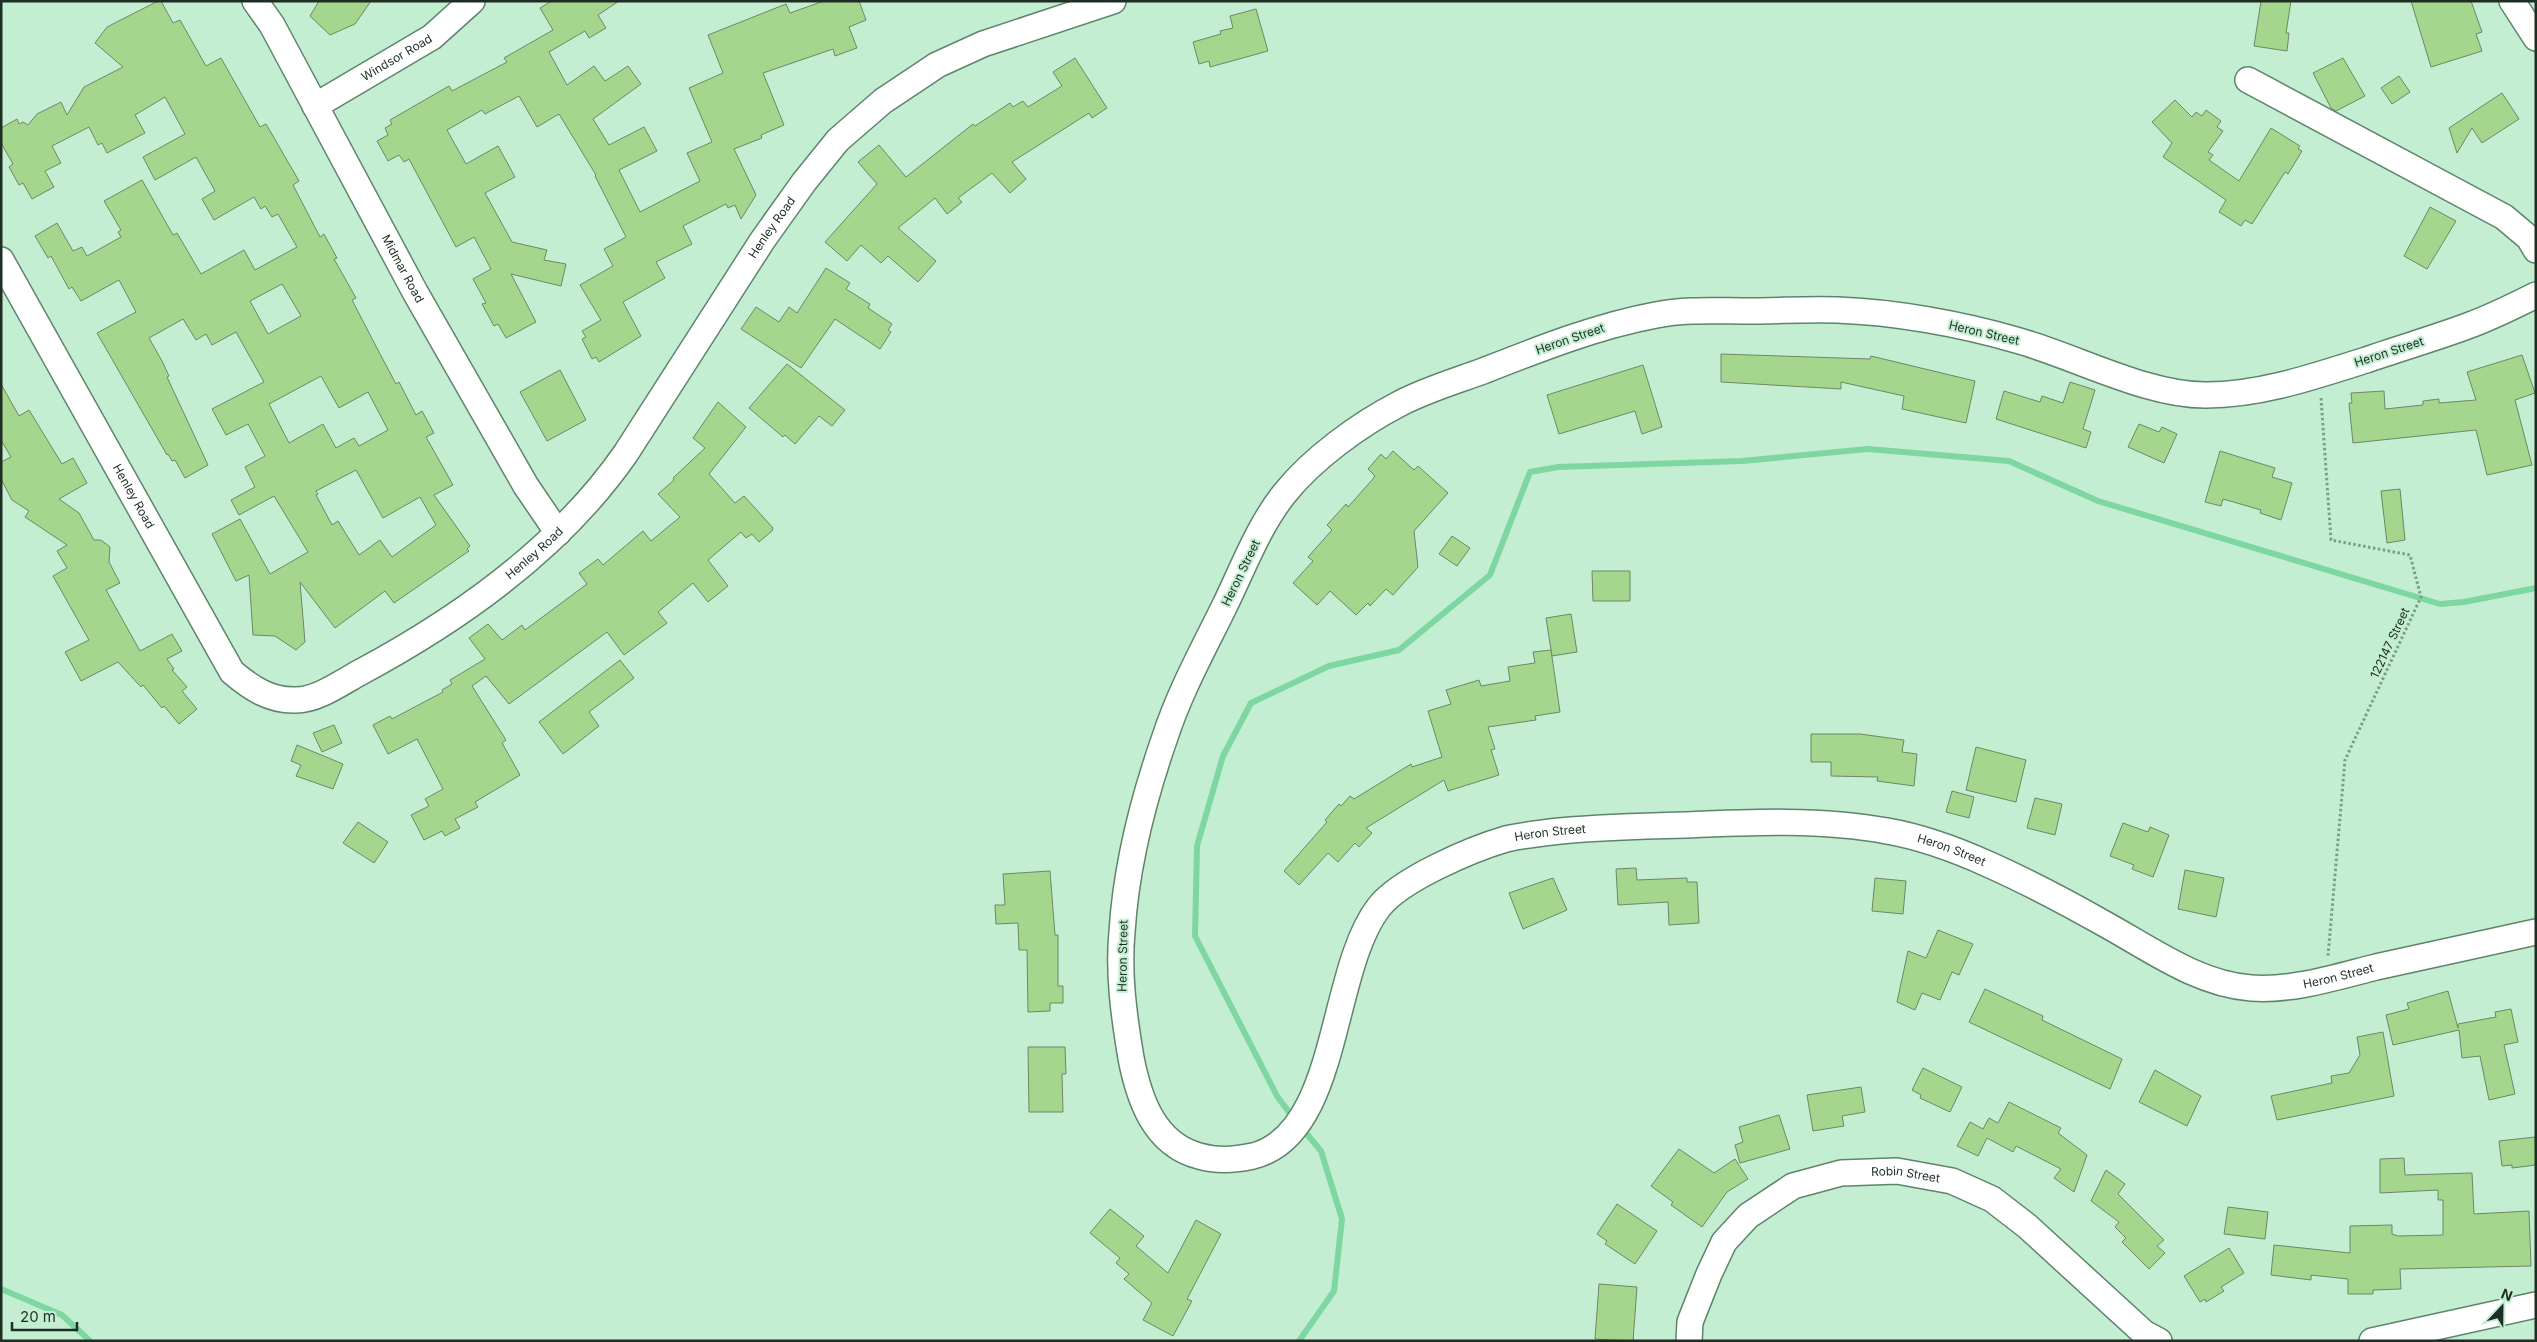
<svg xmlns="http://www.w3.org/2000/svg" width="2537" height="1342" font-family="Inter,sans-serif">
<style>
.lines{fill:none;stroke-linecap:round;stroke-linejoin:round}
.stream{stroke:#7ed6a1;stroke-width:6}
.building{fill:#a4d78d;stroke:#6f8765;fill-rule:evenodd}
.minor-casing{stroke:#5e856c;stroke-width:28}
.path{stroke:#7e9d88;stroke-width:3;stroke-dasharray:2.5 2.5;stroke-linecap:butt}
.minor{stroke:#fff;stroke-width:25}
.labels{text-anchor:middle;stroke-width:4;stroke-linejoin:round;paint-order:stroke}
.street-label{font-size:12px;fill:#1e2e24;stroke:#c4eed2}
</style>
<rect width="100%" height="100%" fill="#c4eed2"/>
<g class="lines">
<g class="stream">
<polyline points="1294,1119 1277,1096 1195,936 1197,846 1223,756 1251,703 1329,666 1399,650 1490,575 1530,472 1558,467 1742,461 1868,449 2009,461 2098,501 2440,604 2464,602 2536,588"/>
<polyline points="1,1289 62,1315 90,1341"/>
<polyline points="1299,1341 1334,1291 1342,1219 1321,1151 1301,1127"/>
</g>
</g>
<g class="building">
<path d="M158 1H161L173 23 180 20 206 66 221 58 260 127 266 124 299 181 293 185 320 237 324 234 337 258 334 259 356 298 352 300 379 352 396 384 399 382 416 415 422 411 434 433 426 437 453 485 434 495 470 546 467 549 469 551 394 603 385 591 335 628 300 582 305 642 296 650 275 636 253 635 249 575 236 581 212 534 240 519 270 574 308 552 274 496 239 515 231 500 255 487 245 467 265 456 248 424 226 435 212 409 264 382 236 332 212 345 206 334 196 340 183 319 149 338 162 361 169 376 167 377 208 465 185 478 175 460 172 461 168 454 167 455 97 333 136 312 119 280 81 301 72 287 69 289 51 256 48 258 35 236 57 223 73 251 82 247 87 256 121 237 118 232 121 230 104 201 142 180 173 235 177 233 201 274 244 250 255 270 297 247 278 214 272 217 265 206 261 209 254 197 214 220 202 199 215 191 196 157 155 180 143 157 185 134 165 97 135 115 145 133 107 153 102 143 98 145 89 127 52 146 61 163 45 171 54 187 32 199 23 183 19 185 9 167 13 164 1 143V128L17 119 19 124 23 122 28 125 37 114 61 102 67 115 84 87 123 67 95 43 107 27ZM282 284 301 316 268 334 250 301ZM321 376 339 408 368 392 388 430 359 446 354 438 336 448 323 424 289 443 269 404ZM356 470 383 518 420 497 436 525 392 557 380 540 359 555 338 521 332 525 316 495 318 494 316 491Z"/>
<polygon points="319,1 371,1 355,24 330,35 310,16"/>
<polygon points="552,1 619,1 598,15 606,28 589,38 585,31 549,52 567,85 594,66 605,81 628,66 641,84 593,119 609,145 644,127 657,151 619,170 640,212 700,181 687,153 712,142 689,88 723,73 708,35 786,4 790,13 824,1 859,1 866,20 849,27 857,48 835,56 833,49 763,73 784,125 761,135 762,138 734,149 756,195 741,219 735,205 728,208 726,204 683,226 692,244 656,262 665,278 623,302 641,336 599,362 596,357 592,359 582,339 586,337 582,331 601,320 580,285 613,266 604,249 626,237 595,176 596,175 559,114 537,127 519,96 485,114 482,110 447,130 466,164 498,146 515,177 485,193 512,242 547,250 544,260 566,264 561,286 511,274 536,322 506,338 498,324 494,326 482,304 486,303 473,279 491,269 474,237 456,247 409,159 404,162 399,155 388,161 377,141 388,135 385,128 392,124 390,120 449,86 452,91 507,62 504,58 553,30 540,8"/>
<polygon points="2261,1 2291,1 2286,33 2289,33 2287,51 2254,46"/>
<polygon points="2411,1 2471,1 2482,32 2476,34 2482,51 2431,67"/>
<polygon points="1256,9 1268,51 1210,67 1209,61 1199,64 1193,42 1221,34 1220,31 1233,28 1230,16"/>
<polygon points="1075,58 1107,108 1092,118 1089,113 1012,162 1026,179 1010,193 992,173 958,198 962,202 947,214 935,198 898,228 936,261 918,282 888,256 881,263 861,245 847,261 825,242 877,184 858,162 879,145 906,177 973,124 975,126 1010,103 1013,107 1023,101 1028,107 1062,86 1053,72"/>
<polygon points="2343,58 2365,96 2336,111 2331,108 2313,73"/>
<polygon points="2399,76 2410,92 2392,104 2381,88"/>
<polygon points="2502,93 2519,119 2482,143 2472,128 2457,153 2449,128"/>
<polygon points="2175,100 2192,117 2196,112 2202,116 2206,110 2221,121 2217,127 2223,131 2208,152 2213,155 2209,160 2239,181 2271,128 2300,146 2298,149 2302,151 2288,174 2285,172 2252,224 2245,220 2241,226 2219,212 2226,200 2163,157 2172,143 2152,122"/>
<polygon points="2430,207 2456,221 2427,269 2404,256"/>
<polygon points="826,268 850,283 846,289 870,304 868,308 892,324 888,330 891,332 880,349 835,319 801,368 741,329 756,307 779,322 789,307 797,313"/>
<polygon points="1721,354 1870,359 1871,356 1975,381 1966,423 1902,409 1904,396 1841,382 1841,389 1721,382"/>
<polygon points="2522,355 2535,393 2515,400 2532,465 2487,475 2476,430 2353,443 2349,403 2352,403 2351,393 2384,391 2385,409 2423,405 2423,401 2439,399 2439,403 2476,400 2467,372"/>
<polygon points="787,364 845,410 832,426 819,416 795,444 785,435 783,437 749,408"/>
<polygon points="1643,365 1662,427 1642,434 1635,411 1559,434 1547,395"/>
<polygon points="560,370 586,420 547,441 520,392"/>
<polygon points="2070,382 2095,390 2083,429 2091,432 2086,448 1996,419 2004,391 2040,402 2042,396 2063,403"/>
<polygon points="1,384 19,416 29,410 62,464 73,458 87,483 59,499 79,513 94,540 101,540 110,547 109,562 120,583 106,590 140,651 172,634 182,651 167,659 174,669 172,670 187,687 182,691 197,709 179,724 164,706 162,708 143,685 141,687 118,662 81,681 65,652 89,640 53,576 67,568 57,551 67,545 25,517 29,511 12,500 1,479 1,462 11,457 1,440"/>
<polygon points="718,402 746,427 709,474 735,503 744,496 773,528 772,531 759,542 752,534 746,538 741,532 708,560 728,586 708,602 693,583 658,612 667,623 624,655 607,632 509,704 486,676 472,686 506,740 502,743 520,775 475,802 478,807 455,819 460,828 445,836 442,831 424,840 411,815 429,806 425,799 443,789 417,739 388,754 373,725 390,716 392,719 443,692 442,690 452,684 450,680 485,659 469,638 488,624 502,640 522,625 525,630 587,584 579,573 598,559 603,565 643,531 651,541 680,517 658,494 674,480 673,478 705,448 693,438"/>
<polygon points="2139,424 2159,432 2162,427 2177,434 2164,463 2128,447"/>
<polygon points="1393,451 1414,470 1418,466 1448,493 1414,531 1418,567 1393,595 1386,589 1370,606 1368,603 1356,615 1330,591 1317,605 1293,583 1313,561 1308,557 1332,530 1327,525 1346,504 1348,507 1372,480 1375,476 1368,469 1381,454 1386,459"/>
<polygon points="2220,451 2275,468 2272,477 2292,483 2281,520 2260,513 2261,510 2223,499 2221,506 2205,502"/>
<polygon points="2400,489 2405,540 2387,543 2381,491"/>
<polygon points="1452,536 1470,548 1457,566 1439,554"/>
<polygon points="1592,571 1630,571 1630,601 1593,601"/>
<polygon points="1571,614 1577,652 1552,656 1546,618"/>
<polygon points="1551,650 1560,712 1535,716 1536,720 1488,727 1495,749 1491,750 1499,775 1448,791 1444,780 1366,828 1372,833 1359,847 1355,843 1338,862 1328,853 1299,885 1284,871 1327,822 1325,820 1339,804 1341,806 1350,796 1354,799 1411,764 1412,767 1442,757 1428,711 1451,704 1446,690 1479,680 1481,686 1510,681 1508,667 1535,663 1533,652"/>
<polygon points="620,660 634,678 589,712 599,726 563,754 539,722"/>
<polygon points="334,725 342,743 322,752 313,733"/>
<polygon points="1811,734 1860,734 1904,740 1902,752 1917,754 1914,786 1877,781 1878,777 1831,776 1831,762 1811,762"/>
<polygon points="297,745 343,764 333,789 296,776 301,765 291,761"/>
<polygon points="1976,747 2026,760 2016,802 1966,790"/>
<polygon points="1952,791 1974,797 1969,818 1946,812"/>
<polygon points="2035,798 2062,804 2055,835 2027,828"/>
<polygon points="358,822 388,842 374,863 343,843"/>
<polygon points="2123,823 2148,832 2150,827 2169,835 2153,877 2132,869 2134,865 2110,856"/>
<polygon points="1636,868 1637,880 1687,878 1687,882 1697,882 1699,923 1669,925 1668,902 1618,905 1616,869"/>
<polygon points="2185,870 2224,878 2216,917 2178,909"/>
<polygon points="1050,871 1055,935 1058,935 1058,986 1063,986 1063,1003 1050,1003 1050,1011 1028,1012 1027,950 1019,950 1018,923 996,924 995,905 1005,905 1003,874"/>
<polygon points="1553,878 1567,910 1523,929 1509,893"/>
<polygon points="1875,878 1906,881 1903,914 1872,911"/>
<polygon points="1938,930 1973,944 1959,975 1952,972 1940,1000 1922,993 1915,1010 1897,1002 1908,951 1926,958"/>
<polygon points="1985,989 2043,1016 2042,1020 2122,1059 2110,1089 1969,1022"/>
<polygon points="2448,991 2458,1028 2458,1024 2496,1017 2495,1012 2511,1009 2518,1042 2504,1045 2515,1094 2489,1100 2480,1056 2462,1058 2459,1030 2393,1045 2386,1015 2409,1009 2407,1003"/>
<polygon points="2383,1032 2394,1096 2277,1120 2271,1096 2332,1083 2331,1076 2349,1073 2360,1055 2357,1037"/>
<polygon points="1028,1047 1065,1047 1066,1074 1062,1074 1063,1112 1029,1112"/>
<polygon points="1923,1068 1962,1087 1950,1112 1920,1098 1921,1095 1912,1090"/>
<polygon points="2155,1070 2201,1096 2187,1126 2139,1102"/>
<polygon points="1861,1087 1865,1112 1842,1116 1844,1126 1813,1131 1807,1095"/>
<polygon points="2009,1102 2061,1128 2058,1133 2087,1155 2074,1192 2054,1178 2061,1169 2016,1146 2013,1152 1987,1138 1978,1156 1957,1146 1970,1122 1983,1129 1989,1118 1998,1123"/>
<polygon points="1779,1115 1790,1149 1740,1163 1735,1145 1743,1142 1739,1127"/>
<polygon points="2535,1137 2536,1165 2512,1168 2512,1165 2502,1166 2499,1141"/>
<polygon points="1679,1149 1714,1173 1735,1159 1748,1179 1727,1192 1702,1227 1671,1205 1673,1202 1651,1186"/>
<polygon points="2404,1158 2405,1175 2472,1173 2474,1214 2529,1211 2531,1266 2400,1269 2401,1289 2373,1290 2373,1294 2348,1294 2348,1279 2311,1275 2311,1280 2271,1275 2274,1245 2350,1253 2350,1226 2392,1225 2392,1234 2398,1236 2443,1235 2443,1200 2438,1200 2438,1190 2380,1193 2380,1159"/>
<polygon points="2106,1170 2125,1184 2118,1194 2164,1240 2157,1246 2165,1253 2149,1269 2122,1242 2126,1238 2115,1227 2119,1222 2091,1201"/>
<polygon points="1617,1204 1657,1231 1635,1264 1605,1244 1607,1241 1597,1234"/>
<polygon points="2228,1207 2268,1212 2265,1239 2224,1234"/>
<polygon points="1110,1209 1144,1236 1136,1246 1168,1273 1196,1220 1221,1234 1187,1299 1192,1301 1173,1336 1143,1320 1152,1303 1124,1279 1129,1274 1116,1263 1120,1258 1090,1233"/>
<polygon points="2229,1248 2244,1273 2221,1287 2224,1291 2206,1302 2205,1299 2200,1302 2184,1276"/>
<polygon points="1599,1284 1637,1287 1633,1341 1595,1339"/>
</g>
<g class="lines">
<g class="minor-casing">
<g id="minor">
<path id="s1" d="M255 1 272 25 415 292 526 486 558 533"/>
<polyline points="2512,1 2536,38"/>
<polyline points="2248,80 2504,217 2529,238 2536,250"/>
<path id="s2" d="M315 106 432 37 472 1"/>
<path id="s3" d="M1 260 232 672C251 688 270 701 296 700 317 700 341 683 359 673 458 620 561 547 626 453L762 241 804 182 838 140 883 101 937 65 983 44 1113 1"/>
<path id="s4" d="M2536 295C2514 306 2492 317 2470 325 2436 338 2400 348 2366 360 2315 376 2261 395 2207 395 2147 396 2075 356 2016 340 1961 324 1895 312 1837 310 1807 309 1777 311 1746 311 1717 311 1685 309 1656 315 1597 326 1539 349 1483 371 1456 381 1425 390 1399 404 1360 424 1312 459 1285 493 1259 525 1243 568 1225 605 1204 648 1180 691 1165 737 1144 797 1126 868 1122 932 1118 974 1124 1016 1131 1058 1139 1099 1154 1144 1199 1156 1216 1161 1235 1160 1253 1156 1340 1134 1329 971 1379 907 1401 879 1472 849 1506 839 1524 835 1542 833 1560 831 1602 827 1645 826 1687 825 1752 822 1822 819 1887 831 1922 837 1957 850 1990 865 2028 882 2066 902 2103 923 2149 948 2197 984 2251 988 2293 991 2336 977 2376 967 2429 955 2483 944 2536 932"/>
<path id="s5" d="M1689 1341 1690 1322 1709 1274 1724 1242 1748 1216 1793 1186 1841 1173 1897 1171 1952 1181 1992 1199 2027 1226 2144 1333 2159 1341"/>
<polyline points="2372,1341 2536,1305"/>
</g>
</g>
<polyline class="path" points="2321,398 2331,540 2410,555 2421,597 2345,760 2328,956"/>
<use href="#minor" class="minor"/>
</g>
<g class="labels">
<g class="street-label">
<text dy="4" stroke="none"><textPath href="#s2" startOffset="95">Windsor Road</textPath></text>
<text dy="4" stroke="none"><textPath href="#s3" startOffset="1231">Henley Road</textPath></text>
<text dy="4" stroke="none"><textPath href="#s1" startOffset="306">Midmar Road</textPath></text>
<text transform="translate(1984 333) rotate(13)" y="4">Heron Street</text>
<text transform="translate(1570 339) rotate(-19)" y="4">Heron Street</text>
<text transform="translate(2389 352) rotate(-18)" y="4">Heron Street</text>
<text dy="4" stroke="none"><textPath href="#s3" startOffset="271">Henley Road</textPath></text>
<text dy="4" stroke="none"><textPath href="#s3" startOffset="826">Henley Road</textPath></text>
<text transform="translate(1241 573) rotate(-64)" y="4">Heron Street</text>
<text transform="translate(2390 643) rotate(-65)" y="4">122147 Street</text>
<text dy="4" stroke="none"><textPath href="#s4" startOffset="2586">Heron Street</textPath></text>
<text dy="4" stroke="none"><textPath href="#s4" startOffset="2991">Heron Street</textPath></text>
<text transform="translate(1123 956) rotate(-89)" y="4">Heron Street</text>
<text dy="4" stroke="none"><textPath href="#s4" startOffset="3411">Heron Street</textPath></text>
<text dy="4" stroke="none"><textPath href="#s5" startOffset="310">Robin Street</textPath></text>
</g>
</g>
<rect width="2537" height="1342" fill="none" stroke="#1e2e24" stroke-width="5"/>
<g transform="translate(2502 1307) rotate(22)" stroke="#c4eed2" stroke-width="4" paint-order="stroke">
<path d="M0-4L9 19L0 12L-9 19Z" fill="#1e2e24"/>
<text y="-8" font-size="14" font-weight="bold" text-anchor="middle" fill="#1e2e24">N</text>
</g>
<path d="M12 1322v8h65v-8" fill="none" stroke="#1e2e24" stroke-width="2.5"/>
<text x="20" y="1322" font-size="15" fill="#1e2e24" stroke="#c4eed2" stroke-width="4" paint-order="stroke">20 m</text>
</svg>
